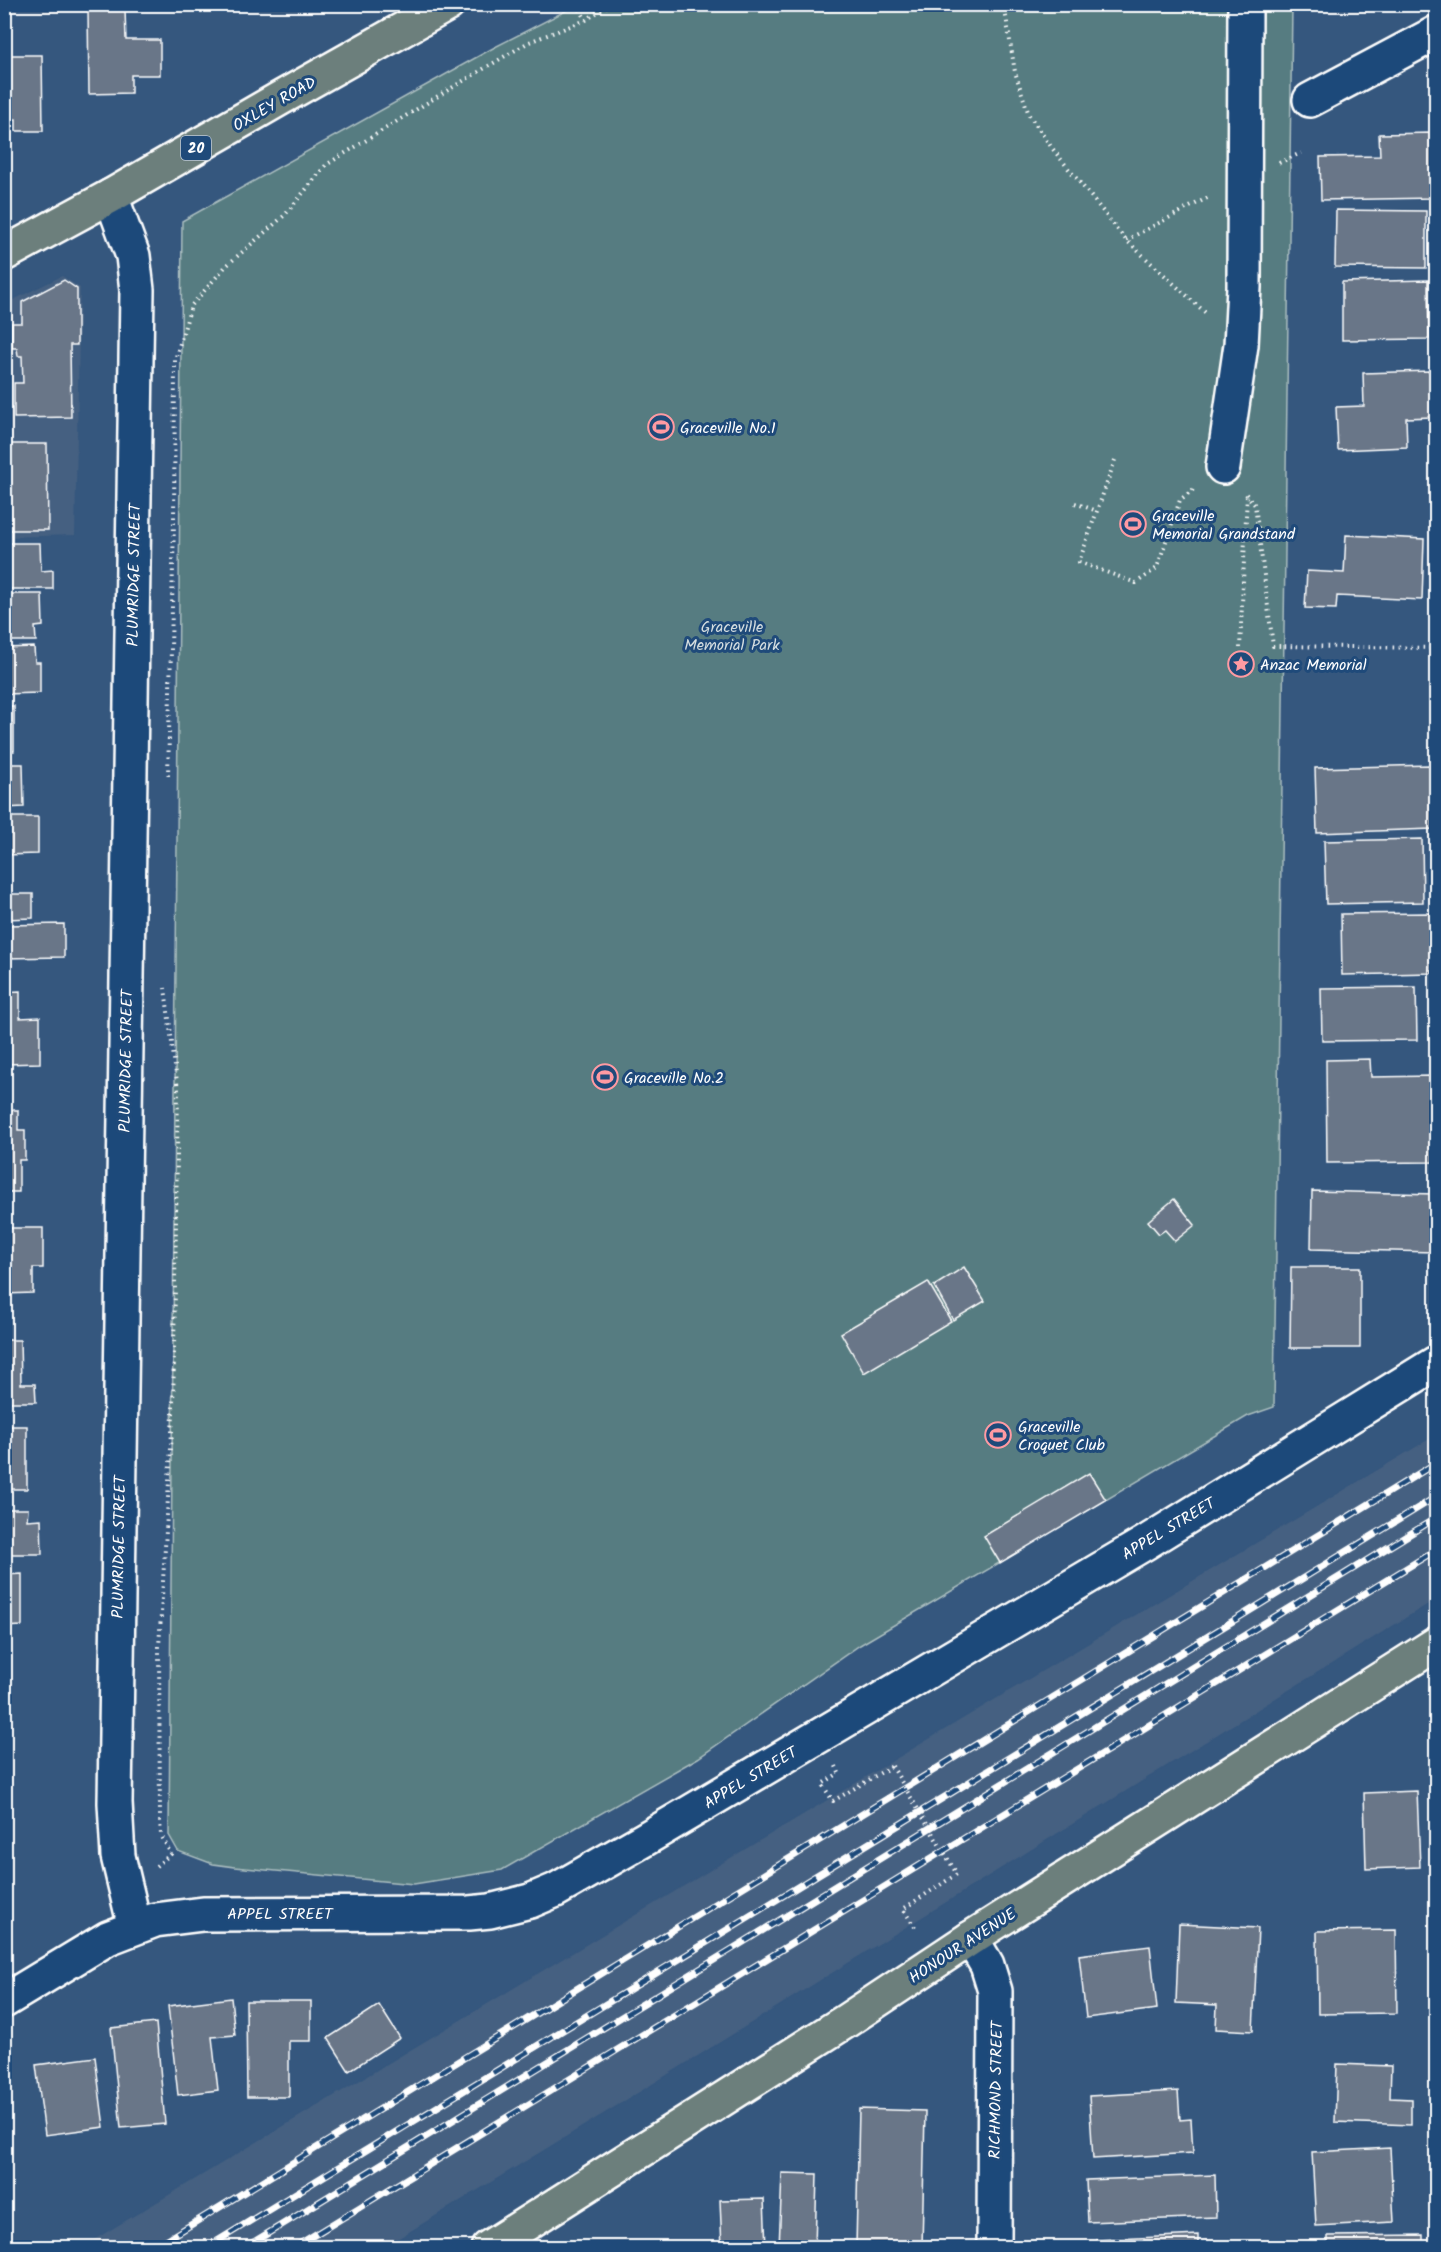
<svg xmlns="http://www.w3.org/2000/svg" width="1441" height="2252" font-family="Kalam,sans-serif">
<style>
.built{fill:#456081}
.green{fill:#577c81;stroke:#abbec0;stroke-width:1.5}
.building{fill:#697688;stroke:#fff;stroke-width:1.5}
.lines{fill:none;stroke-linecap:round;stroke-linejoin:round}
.minor-casing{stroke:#fff;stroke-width:38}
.major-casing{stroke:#fff;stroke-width:38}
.path{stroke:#fff;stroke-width:4;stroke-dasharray:1.5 4.5;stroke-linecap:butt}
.minor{stroke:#1f4a7a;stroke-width:33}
.major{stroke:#6c7f7c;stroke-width:33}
.rail-casing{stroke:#fff;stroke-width:7}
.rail{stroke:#1f4a7a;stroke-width:4.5;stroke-dasharray:14;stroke-linecap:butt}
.path-bridge{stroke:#fff;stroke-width:4;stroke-dasharray:1.5 4.5;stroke-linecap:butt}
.labels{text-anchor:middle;stroke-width:6;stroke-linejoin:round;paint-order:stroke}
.shield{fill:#1f4a7a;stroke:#bcc9d7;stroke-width:1.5}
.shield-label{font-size:15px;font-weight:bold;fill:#fff}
.street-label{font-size:16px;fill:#fff;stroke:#1f4a7a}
.poi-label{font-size:16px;fill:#fff;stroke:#1f4a7a;text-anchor:start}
.park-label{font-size:16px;fill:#d5dee0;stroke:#1f4a7a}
</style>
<rect width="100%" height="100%" fill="#35577e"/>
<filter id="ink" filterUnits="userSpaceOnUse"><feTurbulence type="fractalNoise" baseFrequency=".0167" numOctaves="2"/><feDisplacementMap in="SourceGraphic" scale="12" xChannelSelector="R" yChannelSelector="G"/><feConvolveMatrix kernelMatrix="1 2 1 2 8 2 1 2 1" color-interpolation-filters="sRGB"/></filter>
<g filter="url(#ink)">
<g class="built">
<polygon points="62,276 80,288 75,535 5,537 5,304"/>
<polygon points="1436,1435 1436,1599 649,2086 384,2247 82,2247"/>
</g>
<polygon class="green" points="577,5 1292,5 1274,1407 1248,1416 860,1645 698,1758 502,1870 414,1884 235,1867 213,1864 178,1851 169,1835 182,221 495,47"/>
<g class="building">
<polygon points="88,9 125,9 126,40 160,40 160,75 131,75 131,93 89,94"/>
<polygon points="4,55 42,55 43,131 16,131 16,119 4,120"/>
<polygon points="1433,133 1434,198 1321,200 1320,157 1380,156 1379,134"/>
<polygon points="1336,210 1426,211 1426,268 1335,267"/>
<polygon points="64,280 77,289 77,345 70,345 71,417 14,418 14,383 23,383 22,356 18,356 17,348 12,348 12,323 22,323 22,302"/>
<polygon points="1428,280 1429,339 1342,340 1342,282"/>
<polygon points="1430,371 1432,417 1406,418 1407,447 1338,450 1336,407 1364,406 1363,373"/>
<polygon points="4,444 47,444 48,530 4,530"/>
<polygon points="1346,535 1424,539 1422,600 1337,596 1336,609 1305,608 1307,571 1344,573"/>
<polygon points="4,543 40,543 41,571 53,570 53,589 4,589"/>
<polygon points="4,594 42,594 43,626 35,627 36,641 4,641"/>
<polygon points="34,647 35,662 40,662 40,693 4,694 4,648"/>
<rect x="4" y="706" width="10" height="45"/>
<polygon points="4,764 23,764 24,807 4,808"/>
<polygon points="1430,765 1433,829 1317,833 1315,768"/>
<polygon points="4,817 38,817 38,854 4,855"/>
<polygon points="1422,839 1423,902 1326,904 1324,841"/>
<polygon points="4,894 33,894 33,918 4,919"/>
<polygon points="1431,913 1432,973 1342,975 1341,914"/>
<polygon points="64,924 64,957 4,958 4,925"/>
<polygon points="1416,987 1417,1040 1322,1041 1321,988"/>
<polygon points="20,991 20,1018 40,1017 40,1063 4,1064 4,992"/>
<polygon points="1370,1059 1371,1077 1432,1076 1433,1162 1327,1163 1326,1060"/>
<polygon points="4,1110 18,1110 18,1130 25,1130 25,1160 19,1160 19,1192 4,1192"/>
<polygon points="1312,1191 1435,1194 1434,1252 1311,1249"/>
<polygon points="1174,1199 1195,1225 1175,1241 1165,1230 1159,1234 1148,1221"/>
<polygon points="4,1219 7,1219 7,1228 43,1228 43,1268 33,1268 33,1293 4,1294"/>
<polygon points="964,1267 985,1301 953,1320 934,1286"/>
<polygon points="1291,1267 1360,1267 1360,1348 1290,1348"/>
<polygon points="928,1282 951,1321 864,1373 841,1333"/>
<polygon points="4,1340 20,1340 21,1384 35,1384 36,1402 4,1402"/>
<rect x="4" y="1426" width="23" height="63"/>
<polygon points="1089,1473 1106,1500 1000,1563 984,1536"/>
<polygon points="4,1509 28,1509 27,1520 41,1519 42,1554 4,1554"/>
<polygon points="22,1574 22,1626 4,1627 4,1575"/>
<polygon points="1417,1791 1420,1867 1366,1869 1364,1793"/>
<polygon points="1179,1924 1258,1928 1253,2031 1216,2029 1217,2005 1176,2003"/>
<polygon points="1396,1930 1397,2013 1318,2014 1317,1931"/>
<polygon points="1150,1946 1157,2009 1086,2018 1079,1955"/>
<polygon points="231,1998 235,2035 212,2037 218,2090 178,2095 168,2006"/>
<polygon points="246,2001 311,2001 311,2041 289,2041 289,2097 247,2097"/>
<polygon points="379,2005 400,2038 349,2071 328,2038"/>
<polygon points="156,2023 165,2124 121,2128 111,2028"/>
<polygon points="95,2057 104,2127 45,2135 36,2065"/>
<polygon points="1337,2064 1391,2066 1390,2098 1411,2099 1411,2125 1335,2122"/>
<polygon points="1178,2091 1180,2120 1191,2119 1193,2153 1093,2159 1089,2096"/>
<polygon points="859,2109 925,2111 922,2248 856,2248"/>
<polygon points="1390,2148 1394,2222 1316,2226 1312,2152"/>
<polygon points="782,2173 817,2174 815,2248 779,2248"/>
<polygon points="1215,2175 1216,2217 1088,2222 1086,2180"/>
<polygon points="764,2199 766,2248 722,2248 720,2200"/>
<polygon points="1198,2235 1198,2248 1097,2248 1097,2240"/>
<polygon points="1423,2235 1423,2248 1328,2248 1328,2236"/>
</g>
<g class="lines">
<g class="minor-casing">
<g id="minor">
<polyline points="1310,100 1436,33"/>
<polyline points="111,196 133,256 137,290 115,1803 118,1856 135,1927"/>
<polyline points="1223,467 1241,345 1244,287 1245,4"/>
<polyline points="971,1938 987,1965 995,1991 994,2248"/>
<polyline points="4,2001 108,1938 155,1920 203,1914 469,1913 490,1911 530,1901 556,1890 645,1839 1145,1543 1436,1363"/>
</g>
</g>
<g class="major-casing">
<g id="major">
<polyline points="4,254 111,196 279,99 448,4"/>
<polyline points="488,2248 846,2021 971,1938 1436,1644"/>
</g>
</g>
<g class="path">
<polyline points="577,4 586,20"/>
<polyline points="1004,4 1015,72 1029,115 1052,148 1126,240 1208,315"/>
<polyline points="1279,163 1301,153"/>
<polyline points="1126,240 1211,196"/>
<polyline points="1115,460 1079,562 1136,583 1157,568 1180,500 1195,488"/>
<polyline points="1246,494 1255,505 1273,646 1436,648"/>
<polyline points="1075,503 1097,511"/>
<polyline points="1240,648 1247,495"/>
<polyline points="168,776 174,522 175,360 191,306 226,266 285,215 326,165 443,93 529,42 586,20 610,4"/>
<polyline points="836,1766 839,1773 822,1784 833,1801 892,1766"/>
<polyline points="156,1866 171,1854 161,1835 160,1821 159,1647 173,1415 178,1090 165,988"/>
<polyline points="915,1927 903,1909 957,1874"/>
</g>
<use href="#minor" class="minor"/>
<use href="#major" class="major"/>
<g class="rail-casing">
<g id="rail">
<polyline points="153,2248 1436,1463"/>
<polyline points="206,2248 1436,1497"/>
<polyline points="244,2248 1436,1518"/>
<polyline points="293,2248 1436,1550"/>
</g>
</g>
<use href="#rail" class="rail"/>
<polyline class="path-bridge" points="892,1766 957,1874"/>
</g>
</g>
<defs>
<g id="stadium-ring" transform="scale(1.35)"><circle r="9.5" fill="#1f4a7a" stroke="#ff9aa2" stroke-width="1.5"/><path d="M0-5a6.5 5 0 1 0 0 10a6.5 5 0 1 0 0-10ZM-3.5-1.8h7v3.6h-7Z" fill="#ff9aa2"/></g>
<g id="sight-ring" transform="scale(1.35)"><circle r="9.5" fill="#1f4a7a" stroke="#ff9aa2" stroke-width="1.5"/><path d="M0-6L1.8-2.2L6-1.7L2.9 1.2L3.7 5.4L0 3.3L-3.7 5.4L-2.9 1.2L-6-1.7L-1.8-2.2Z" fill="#ff9aa2"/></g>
</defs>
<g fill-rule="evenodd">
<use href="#stadium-ring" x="661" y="427"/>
<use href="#stadium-ring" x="1133" y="524"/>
<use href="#sight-ring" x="1241" y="664"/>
<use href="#stadium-ring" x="605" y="1077"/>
<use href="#stadium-ring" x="998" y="1435"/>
</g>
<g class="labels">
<rect class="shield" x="181" y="136" width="30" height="24" rx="4.5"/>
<g class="shield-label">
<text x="196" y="153">20</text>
</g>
<g class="street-label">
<text transform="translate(274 103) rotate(-30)" y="6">OXLEY ROAD</text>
<text transform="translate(133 575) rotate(-89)" y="6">PLUMRIDGE STREET</text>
<text transform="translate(125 1061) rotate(-89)" y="6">PLUMRIDGE STREET</text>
<text transform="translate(1168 1528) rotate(-31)" y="6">APPEL STREET</text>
<text transform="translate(118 1547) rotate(-89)" y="6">PLUMRIDGE STREET</text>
<text transform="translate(750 1777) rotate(-31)" y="6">APPEL STREET</text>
<text x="280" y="1919">APPEL STREET</text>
<text transform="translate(962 1945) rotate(-33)" y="6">HONOUR AVENUE</text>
<text transform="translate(995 2090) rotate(-89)" y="6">RICHMOND STREET</text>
</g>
<g class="poi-label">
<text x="680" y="433">Graceville No.1</text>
<text x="1152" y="521">Graceville<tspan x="1152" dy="18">Memorial Grandstand</tspan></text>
<text x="1260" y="670">Anzac Memorial</text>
<text x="624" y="1083">Graceville No.2</text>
<text x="1018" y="1432">Graceville<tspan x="1018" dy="18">Croquet Club</tspan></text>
</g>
<g class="park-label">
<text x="732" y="632">Graceville<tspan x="732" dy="18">Memorial Park</tspan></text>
</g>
</g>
<rect width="1441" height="2252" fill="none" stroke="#1f4a7a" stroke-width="24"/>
<rect x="12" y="12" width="1417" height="2228" fill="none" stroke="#fff" stroke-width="2" filter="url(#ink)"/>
</svg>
